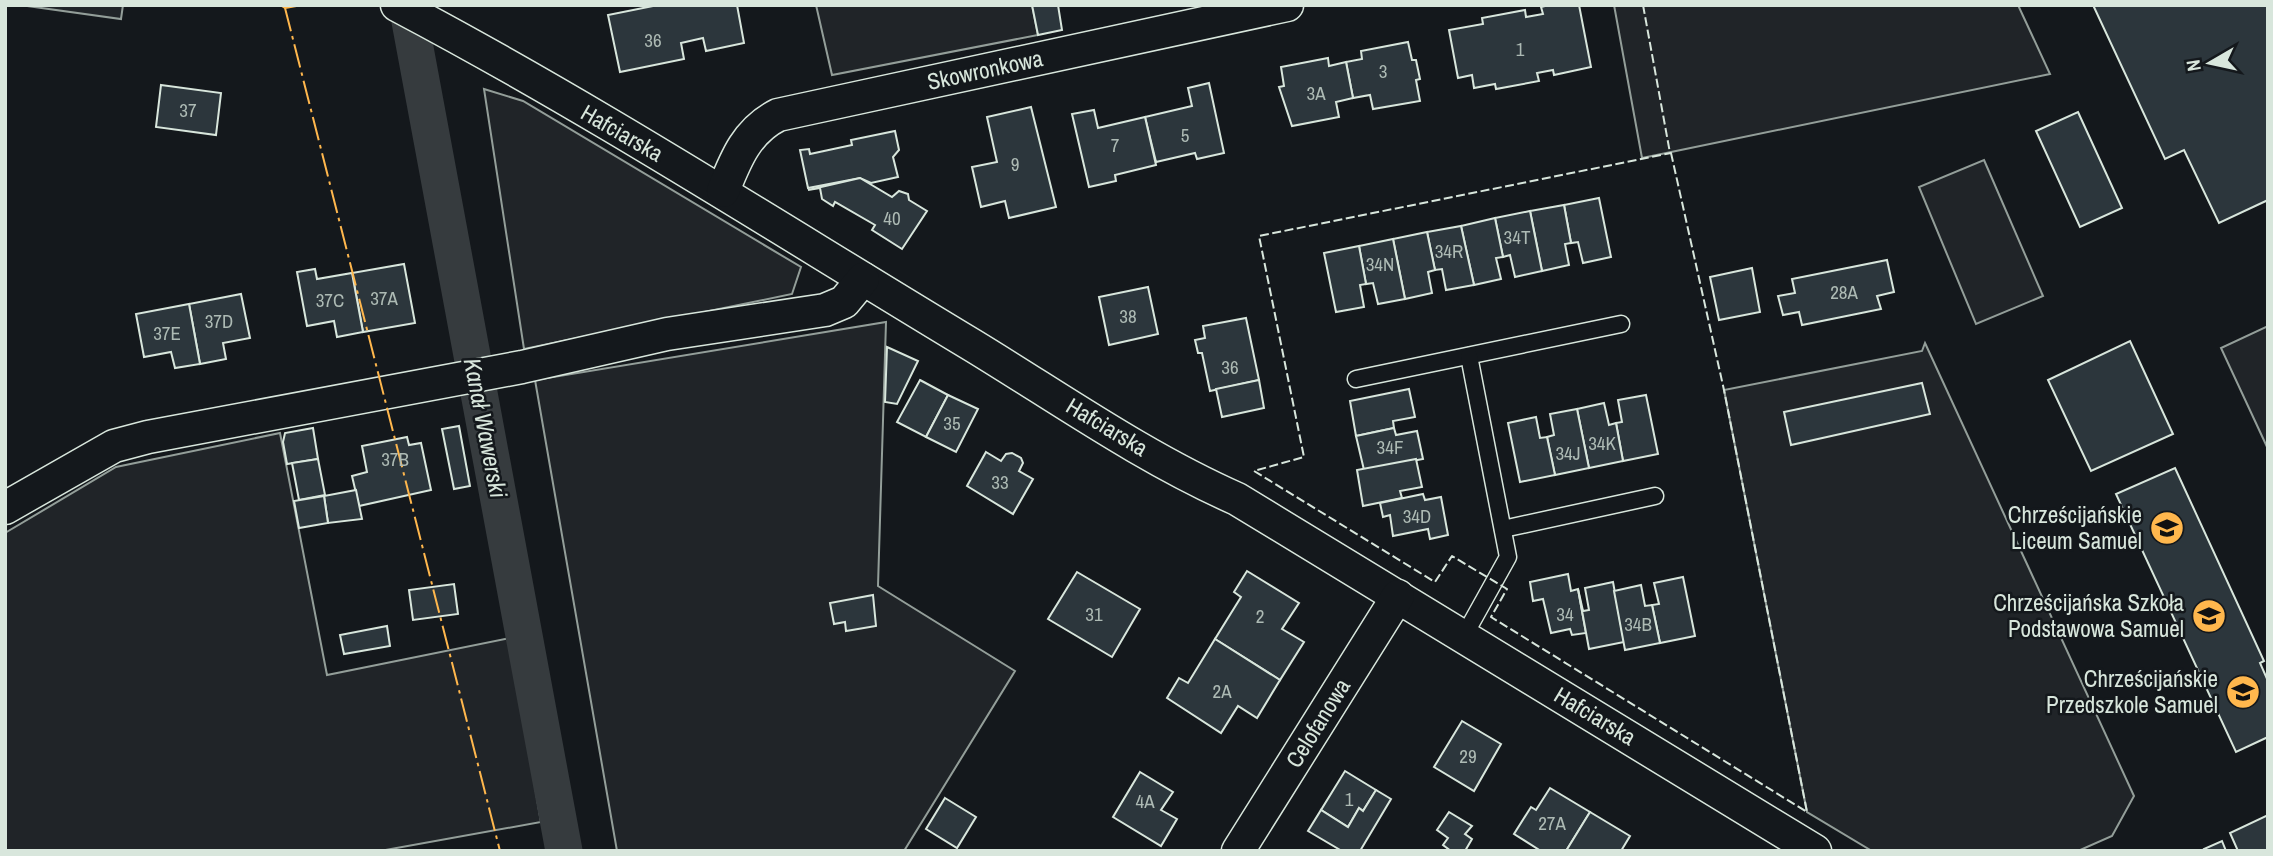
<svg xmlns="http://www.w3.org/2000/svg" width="2273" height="856" font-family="'Archivo Narrow',sans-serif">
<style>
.green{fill:#202428;stroke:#939e99;stroke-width:2}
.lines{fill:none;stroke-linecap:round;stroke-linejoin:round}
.canal{stroke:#363b3e;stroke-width:37}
.building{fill:#2c363c;stroke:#d8e6dc;stroke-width:2}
.lane-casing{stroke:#d8e6dc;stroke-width:19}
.street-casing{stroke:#d8e6dc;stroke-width:35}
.lane{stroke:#14181c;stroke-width:16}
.street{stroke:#14181c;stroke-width:32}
.fence{stroke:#d8e6dc;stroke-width:2;stroke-dasharray:9 3.5;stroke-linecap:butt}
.power{stroke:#ffb74d;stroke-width:2;stroke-dasharray:24 5 3.5 5;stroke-linecap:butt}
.labels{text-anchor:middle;stroke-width:5;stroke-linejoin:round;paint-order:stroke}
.number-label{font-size:19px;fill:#adbab4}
.street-label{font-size:23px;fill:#d8e6dc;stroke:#14181c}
.poi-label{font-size:23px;fill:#d8e6dc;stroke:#14181c;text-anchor:end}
.water-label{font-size:24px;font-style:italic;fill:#d8e6dc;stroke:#14181c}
</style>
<rect width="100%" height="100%" fill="#14181c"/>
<g class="green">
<polygon points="20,5 123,5 121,19"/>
<polygon points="816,5 1032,5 1038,35 832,75"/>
<polygon points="1614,5 2018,5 2050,74 1642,158"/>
<polygon points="484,89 523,101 801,267 792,294 524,349"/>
<polygon points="1984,160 2043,296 1976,324 1919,187"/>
<polygon points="886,322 878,586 1015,671 904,851 617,851 535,380"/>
<polygon points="2268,326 2268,449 2221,348"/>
<polygon points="1925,343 2134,796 2112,836 2078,851 1872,851 1807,812 1724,390 1922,351"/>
<polygon points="280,433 327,675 510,638 541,822 380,851 5,851 5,533 116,467"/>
</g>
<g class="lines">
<polyline class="canal" points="407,5 564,851"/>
</g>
<g class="building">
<polygon points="658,5 737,5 744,43 706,51 703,38 681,43 684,59 620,72 608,15"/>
<polygon points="1032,5 1058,5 1062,30 1038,35"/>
<polygon points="1579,5 1591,67 1554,75 1553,70 1537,73 1539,81 1496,89 1495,84 1474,88 1472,75 1458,78 1449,30 1483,24 1482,18 1525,10 1526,17 1543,14 1541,7 1549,5"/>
<polygon points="2093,5 2268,5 2268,200 2219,223 2184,150 2165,159"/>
<polygon points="1408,42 1412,60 1416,60 1420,79 1416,80 1420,101 1373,109 1370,95 1353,98 1346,62 1362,59 1361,51"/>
<polygon points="1328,58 1329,66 1346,62 1353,98 1336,102 1339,117 1292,126 1279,87 1284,86 1281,67"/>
<polygon points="1209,83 1224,153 1197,159 1195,153 1156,162 1145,117 1192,106 1188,88"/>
<polygon points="161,85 221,93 216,135 156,127"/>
<polygon points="1031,107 1056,207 1009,218 1005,201 981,207 972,167 997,162 987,117"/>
<polygon points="1094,110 1098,128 1145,117 1156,165 1115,175 1116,181 1089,187 1072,114"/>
<polygon points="2078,112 2122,208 2080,227 2036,131"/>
<polygon points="895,131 899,150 893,157 898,177 871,183 860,178 808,188 800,150 809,149 810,154 852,145 851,140"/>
<polygon points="860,178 892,197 899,191 908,194 909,200 927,211 902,249 872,230 875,225 835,202 833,206 822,199 820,188 808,190"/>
<polygon points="1599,198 1611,257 1583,263 1578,242 1571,243 1564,205"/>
<polygon points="1564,205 1571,243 1565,244 1569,265 1542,271 1530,211"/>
<polygon points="1530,211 1542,271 1515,277 1510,255 1503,257 1495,218"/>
<polygon points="1495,218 1503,257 1496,258 1501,279 1474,285 1461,226"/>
<polygon points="1461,226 1474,285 1446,290 1442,269 1435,270 1427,232"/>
<polygon points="1427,232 1435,270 1428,272 1432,293 1405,299 1393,239"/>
<polygon points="1393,239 1405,299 1378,304 1373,283 1366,284 1359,246"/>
<polygon points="1359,246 1366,284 1360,285 1364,307 1336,312 1324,253"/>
<polygon points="1887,260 1894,292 1877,296 1881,309 1802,325 1799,312 1783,315 1778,296 1795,293 1792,279"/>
<polygon points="404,264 415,323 363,332 352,273"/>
<polygon points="1752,268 1760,312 1719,320 1710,277"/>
<polygon points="315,269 317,279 352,273 363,332 337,337 334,321 307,326 297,272"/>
<polygon points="1148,287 1158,334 1109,345 1099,297"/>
<polygon points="241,294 250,338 223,343 226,359 200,364 189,304"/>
<polygon points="189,304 200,364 175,368 171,352 144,357 136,314"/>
<polygon points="1246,318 1259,380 1210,391 1202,353 1198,353 1195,340 1205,338 1203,326"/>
<polygon points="2130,341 2173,434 2091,471 2048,380"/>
<polygon points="887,347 918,361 897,404 885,402"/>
<polygon points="920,380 948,395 926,437 897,422"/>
<polygon points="1259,380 1264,408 1222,417 1216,389"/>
<polygon points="1922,383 1930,414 1791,445 1784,412"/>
<polygon points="1409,389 1415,417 1393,421 1394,428 1356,436 1350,401"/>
<polygon points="948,395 978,409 956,452 926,437"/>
<polygon points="1646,395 1658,454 1623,461 1616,423 1622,422 1618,400"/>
<polygon points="1604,403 1609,425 1616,423 1623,461 1589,468 1577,409"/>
<polygon points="1577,409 1589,468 1555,475 1547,437 1554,435 1550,414"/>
<polygon points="1536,417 1540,438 1547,437 1555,475 1520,482 1508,423"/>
<polygon points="459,426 470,486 454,489 442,429"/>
<polygon points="313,428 318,459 287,464 283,442 285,433"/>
<polygon points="1394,428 1396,435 1417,431 1423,459 1364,470 1356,436"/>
<polygon points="407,437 409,445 421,443 431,490 359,506 352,476 367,472 362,446"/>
<polygon points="986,452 1001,461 1006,454 1012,453 1021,458 1023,463 1019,471 1033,479 1013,514 967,486"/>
<polygon points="318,459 325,495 299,500 292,463"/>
<polygon points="1416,459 1422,487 1400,491 1402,498 1363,506 1357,470"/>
<polygon points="2175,468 2264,661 2260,663 2268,681 2268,737 2236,752 2116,494"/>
<polygon points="356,490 362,519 328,523 324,496"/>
<polygon points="1423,494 1425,500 1441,497 1448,535 1430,539 1428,529 1393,536 1390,515 1383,517 1380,503"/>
<polygon points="324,496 328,523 299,528 294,501"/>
<polygon points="1247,571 1299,603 1282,629 1304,642 1280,680 1215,639 1241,597 1234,592"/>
<polygon points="1077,572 1140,609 1112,657 1048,619"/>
<polygon points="1568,574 1571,591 1578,589 1586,633 1572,635 1570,629 1551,633 1543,599 1533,601 1530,582"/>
<polygon points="1683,577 1695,636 1660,643 1652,605 1659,604 1654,583"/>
<polygon points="1613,582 1624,642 1589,649 1578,589 1583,611 1589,610 1585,588"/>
<polygon points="454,584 458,614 413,620 409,590"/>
<polygon points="1641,585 1645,606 1652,605 1660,643 1625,650 1614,591"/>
<polygon points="873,595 876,626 846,631 845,622 834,624 830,603"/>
<polygon points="387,626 390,646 344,654 340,635"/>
<polygon points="1215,639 1280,680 1257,718 1238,706 1221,733 1167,698 1179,678 1188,683"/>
<polygon points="1462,721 1501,744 1474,791 1434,767"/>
<polygon points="1345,771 1376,790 1363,811 1359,808 1348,827 1321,810"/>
<polygon points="1140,772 1173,792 1161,810 1177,819 1161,846 1113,817"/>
<polygon points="1550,788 1590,812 1566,851 1541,851 1514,834 1531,807 1536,810"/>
<polygon points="1376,790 1391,799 1360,851 1342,851 1308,831 1321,810 1348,827 1359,808 1363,811"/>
<polygon points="945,798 976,817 957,848 926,829"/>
<polygon points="1449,812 1472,826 1465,834 1472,839 1465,851 1451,851 1443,845 1448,838 1437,830"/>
<polygon points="1590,812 1630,836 1621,851 1566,851"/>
<polygon points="2268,815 2268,851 2238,851 2230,833"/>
<polygon points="2222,841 2226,851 2205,851 2204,849"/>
</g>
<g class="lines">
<g class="lane-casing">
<g id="lane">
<polyline points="1356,379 1621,324"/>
<polyline points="1503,529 1655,496"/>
<polyline points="1464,636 1508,557 1469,356"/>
</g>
</g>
<g class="street-casing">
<g id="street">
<path d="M397 5C594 109 781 230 972 345 1059 398 1144 458 1237 499L1815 851"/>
<path d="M723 191C735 161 746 131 778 115L1287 5"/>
<polyline points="5,508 114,446 148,437 522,367 667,334 825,310 844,302 863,279"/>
<polyline points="1238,851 1398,596"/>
</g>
</g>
<use href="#lane" class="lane"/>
<use href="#street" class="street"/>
<g class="fence">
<polyline points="1643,5 1670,153"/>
<polygon points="1671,153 1724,390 1807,812 1491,617 1507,589 1452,556 1435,582 1254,471 1304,457 1259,236"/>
</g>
<g class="power">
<polyline points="280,5 285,8 302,5"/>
<polyline points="285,8 500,851"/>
</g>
</g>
<defs>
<g id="school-disc" transform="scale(1.75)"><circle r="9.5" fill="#ffb74d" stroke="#14181c"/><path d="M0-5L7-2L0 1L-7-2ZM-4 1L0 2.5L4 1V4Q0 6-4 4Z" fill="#111"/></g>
</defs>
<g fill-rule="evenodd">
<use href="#school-disc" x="2167" y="528"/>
<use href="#school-disc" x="2209" y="616"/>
<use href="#school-disc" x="2243" y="692"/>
</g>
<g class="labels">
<g class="number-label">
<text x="653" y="47">36</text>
<text x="1520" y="56">1</text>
<text x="1383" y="78">3</text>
<text x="1316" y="100">3A</text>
<text x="188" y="117">37</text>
<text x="1185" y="142">5</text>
<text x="1115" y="152">7</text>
<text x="1015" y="171">9</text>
<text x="892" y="225">40</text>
<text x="1517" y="244">34T</text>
<text x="1449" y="258">34R</text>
<text x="1380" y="271">34N</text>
<text x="1844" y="299">28A</text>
<text x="384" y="305">37A</text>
<text x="330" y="307">37C</text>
<text x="1128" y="323">38</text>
<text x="219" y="328">37D</text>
<text x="167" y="340">37E</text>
<text x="1230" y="374">36</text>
<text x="952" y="430">35</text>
<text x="1602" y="450">34K</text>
<text x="1390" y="454">34F</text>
<text x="1568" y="460">34J</text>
<text x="395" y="466">37B</text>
<text x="1000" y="489">33</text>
<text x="1417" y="523">34D</text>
<text x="1094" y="621">31</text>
<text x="1565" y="621">34</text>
<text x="1260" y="623">2</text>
<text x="1638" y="631">34B</text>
<text x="1222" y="698">2A</text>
<text x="1468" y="763">29</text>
<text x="1349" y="806">1</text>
<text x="1145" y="808">4A</text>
<text x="1552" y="830">27A</text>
</g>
<g class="street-label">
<text transform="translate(985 70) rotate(-12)" y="8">Skowronkowa</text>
<text transform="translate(622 133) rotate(30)" y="8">Hafciarska</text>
<text transform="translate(1107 427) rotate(31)" y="8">Hafciarska</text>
<text transform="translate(1595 716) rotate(31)" y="8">Hafciarska</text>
<text transform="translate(1318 723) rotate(-58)" y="8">Celofanowa</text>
</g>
<g class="poi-label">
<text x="2142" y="523">Chrześcijańskie<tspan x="2142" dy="26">Liceum Samuel</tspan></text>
<text x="2184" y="611">Chrześcijańska Szkoła<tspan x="2184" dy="26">Podstawowa Samuel</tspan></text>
<text x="2218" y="687">Chrześcijańskie<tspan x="2218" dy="26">Przedszkole Samuel</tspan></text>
</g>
<g class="water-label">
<text transform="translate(485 428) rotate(79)" y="8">Kanał Wawerski</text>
</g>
</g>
<rect width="2273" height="856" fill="none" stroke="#d8e6dc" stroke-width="14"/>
<g transform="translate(2210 63) rotate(261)" stroke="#14181c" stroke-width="5" paint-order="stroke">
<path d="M0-5L12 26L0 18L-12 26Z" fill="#d8e6dc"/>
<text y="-10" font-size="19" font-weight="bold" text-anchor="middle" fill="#d8e6dc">N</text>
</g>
</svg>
